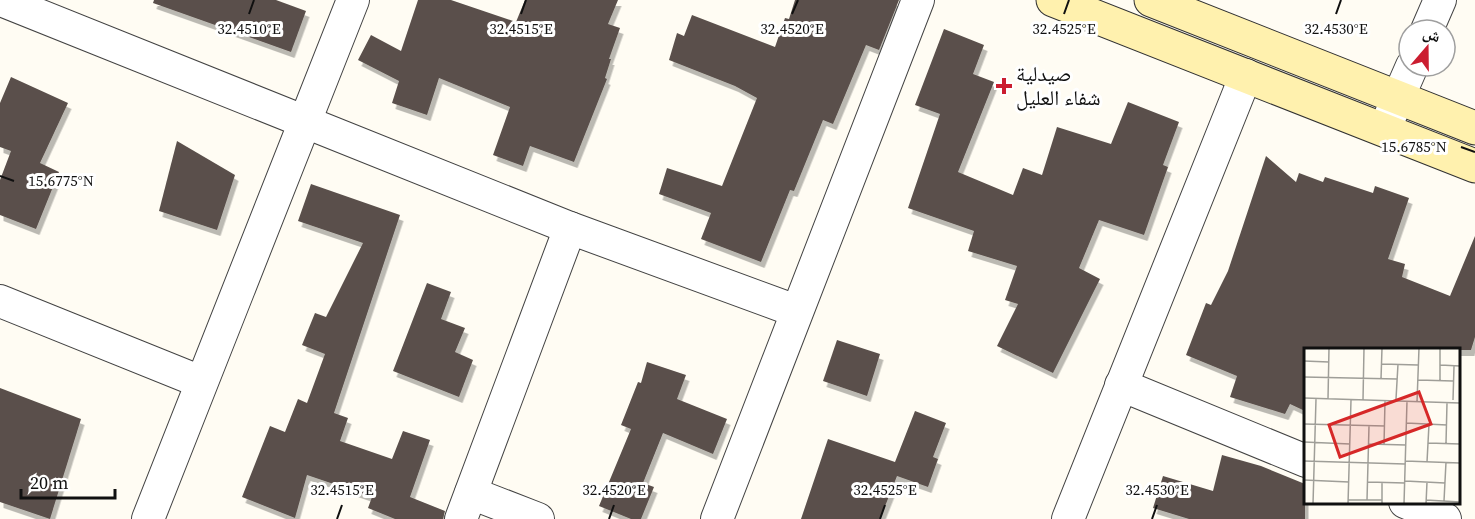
<svg xmlns="http://www.w3.org/2000/svg" width="1475" height="519" font-family="'Source Serif 4','Noto Naskh Arabic',serif">
<style>
.building{fill:#5a504b;filter:url(#shadow)}
.lines{fill:none;stroke-linecap:round;stroke-linejoin:round}
.minor-casing{stroke:#434343;stroke-width:34}
.secondary-casing{stroke:#323232;stroke-width:35}
.minor{stroke:#fff;stroke-width:32}
.secondary{stroke:#fff1ae;stroke-width:33}
.ticks{fill:none;stroke:#101010;stroke-width:2}
.poi-dot{fill:#cb1d30;stroke:#fff;stroke-width:2}
.labels{text-anchor:middle;stroke-width:6;stroke-linejoin:round;paint-order:stroke}
.poi-label{font-size:21px;fill:#101010;stroke:#fff;text-anchor:start}
.inset-road{fill:none;stroke:#9f9e98;stroke-width:1.5}
.view{fill:#d62828;fill-opacity:0.15;stroke:#d62828;stroke-width:3}
.inset-edge{fill:none;stroke:#101010;stroke-width:3}
.ticks-label{font-size:15px;text-anchor:middle;fill:#101010;stroke:#fff;stroke-width:6;stroke-linejoin:round;paint-order:stroke}
</style>
<defs>
<filter id="shadow"><feDropShadow dx="3.5" dy="6" stdDeviation="0" flood-color="#0004"/></filter>
</defs>
<rect width="100%" height="100%" fill="#fffcf3"/>
<g class="building">
<polygon points="154,0 276,0 306,11 291,52 153,3"/>
<polygon points="418,0 451,0 516,22 525,0 618,0 608,24 620,28 609,59 611,59 605,78 607,79 574,162 530,146 523,166 493,155 510,107 439,78 427,115 392,103 399,81 358,60 371,35 401,51"/>
<polygon points="795,0 899,0 879,50 866,45 833,124 823,120 794,191 790,190 761,262 701,239 711,213 659,194 667,168 722,186 757,98 735,86 669,60 677,33 684,36 692,15 775,47 785,18 789,19"/>
<polygon points="944,29 984,45 973,74 994,82 958,172 1013,195 1023,168 1042,175 1057,127 1111,144 1128,102 1179,122 1163,165 1168,167 1144,235 1099,220 1079,268 1100,279 1053,373 997,346 1018,304 1005,300 1017,266 968,251 974,231 908,208 940,114 915,105"/>
<polygon points="11,77 68,103 40,163 59,172 36,229 0,215 0,180 11,151 0,147 0,103"/>
<polygon points="177,141 235,175 217,230 159,211"/>
<polygon points="1266,156 1296,182 1299,173 1323,182 1325,177 1373,193 1375,186 1409,198 1388,259 1405,264 1402,277 1450,296 1475,236 1475,337 1471,350 1305,350 1305,411 1290,404 1285,414 1230,397 1237,376 1186,355 1206,303 1211,305 1228,271"/>
<polygon points="311,184 400,215 334,413 348,418 340,441 392,459 403,431 430,440 410,497 445,511 443,519 395,519 368,508 372,497 307,475 295,518 242,497 270,426 285,432 298,399 307,403 325,354 302,345 315,313 326,317 363,243 298,221"/>
<polygon points="427,283 451,292 441,319 465,328 455,352 473,360 459,397 393,371"/>
<polygon points="837,340 880,354 867,396 823,381"/>
<polygon points="647,362 686,375 677,399 727,419 713,454 663,433 643,483 654,487 641,519 631,519 599,506 631,429 621,425 638,382 641,383"/>
<polygon points="0,388 81,419 50,519 0,502"/>
<polygon points="915,411 946,423 933,457 938,459 928,487 897,476 880,519 801,519 828,439 895,462"/>
<polygon points="1222,455 1261,466 1305,484 1305,519 1189,519 1153,508 1163,476 1213,491"/>
</g>
<g class="lines">
<g class="minor-casing">
<g id="minor">
<polyline points="1,0 570,228 796,311"/>
<polyline points="1427,30 1440,0"/>
<polyline points="1384,130 1412,66"/>
<polyline points="0,301 201,382"/>
<polyline points="1121,385 1306,461"/>
<polyline points="471,493 538,519"/>
<polyline points="1405,502 1445,519"/>
<polyline points="148,519 353,0"/>
<polyline points="461,519 570,228"/>
<polyline points="717,519 918,0"/>
<polyline points="1068,519 1246,75"/>
</g>
</g>
<g class="secondary-casing">
<g id="secondary">
<polyline points="1053,0 1475,166"/>
<polyline points="1151,0 1475,128"/>
</g>
</g>
<use href="#minor" class="minor"/>
<use href="#secondary" class="secondary"/>
</g>
<path class="ticks" d="M249 14 254 0M521 14 526 0M792 14 798 0M1064 14 1069 0M1336 14 1341 0M1461 147 1475 152M0 176 14 181M337 519 342 505M609 519 614 505M880 519 885 505M1152 519 1157 505"/>
<path class="poi-dot" d="M1001 77h6v6h6v6h-6v6h-6v-6h-6v-6h6z"/>
<g class="labels">
<g class="poi-label">
<text x="1016" y="81">صيدلية<tspan x="1016" dy="24">شفاء العليل</tspan></text>
</g>
</g>
<g transform="translate(1304 348)">
<rect width="156" height="156" fill="#fffcf3"/>
<path class="inset-road" d="M0 13 25 14M78 16 114 17M136 17 156 18M0 29 93 31M77 31 78 0M114 32 149 33M136 33V0M0 50 156 55M24 51 25 0M92 51 94 16M59 52 60 0M149 52 150 18M113 54 115 0M102 75 143 77M0 76 81 78M0 94 46 96M124 95 156 96M142 95 143 55M65 96 102 97M80 97 81 53M0 113 101 116M101 113 156 115M123 114 125 76M0 132 45 134M101 133 141 135M64 134 101 135M44 152H78M63 152 65 78M122 152 156 154M140 153 142 114M9 156 12 51M44 156 47 52M78 156V134M100 156 103 53M122 156 123 134"/>
<path class="view" d="M115 44 127 76 36 109 25 77Z"/>
<rect width="156" height="156" class="inset-edge"/>
</g>
<g class="ticks-label">
<text x="249" y="34">32.4510°E</text>
<text x="521" y="34">32.4515°E</text>
<text x="792" y="34">32.4520°E</text>
<text x="1064" y="34">32.4525°E</text>
<text x="1336" y="34">32.4530°E</text>
<text x="1414" y="152">15.6785°N</text>
<text x="61" y="186">15.6775°N</text>
<text x="342" y="495">32.4515°E</text>
<text x="614" y="495">32.4520°E</text>
<text x="885" y="495">32.4525°E</text>
<text x="1157" y="495">32.4530°E</text>
</g>
<g transform="translate(1427 48) rotate(20)"><circle r="28" fill="#ffffff" stroke="#9f9f9f" stroke-width="1.5"/>
<path d="M0-4.5L10 22L0 15L-10 22Z" fill="#cb1d30"/>
<text y="-9" font-size="16" font-weight="bold" text-anchor="middle" fill="#101010">ش</text>
</g>
<path d="M21 489v9h94v-9" fill="none" stroke="#101010" stroke-width="3"/>
<text x="30" y="489" font-size="18" fill="#101010" stroke="#ffffff" stroke-width="4.5" paint-order="stroke">20 m</text>
</svg>
